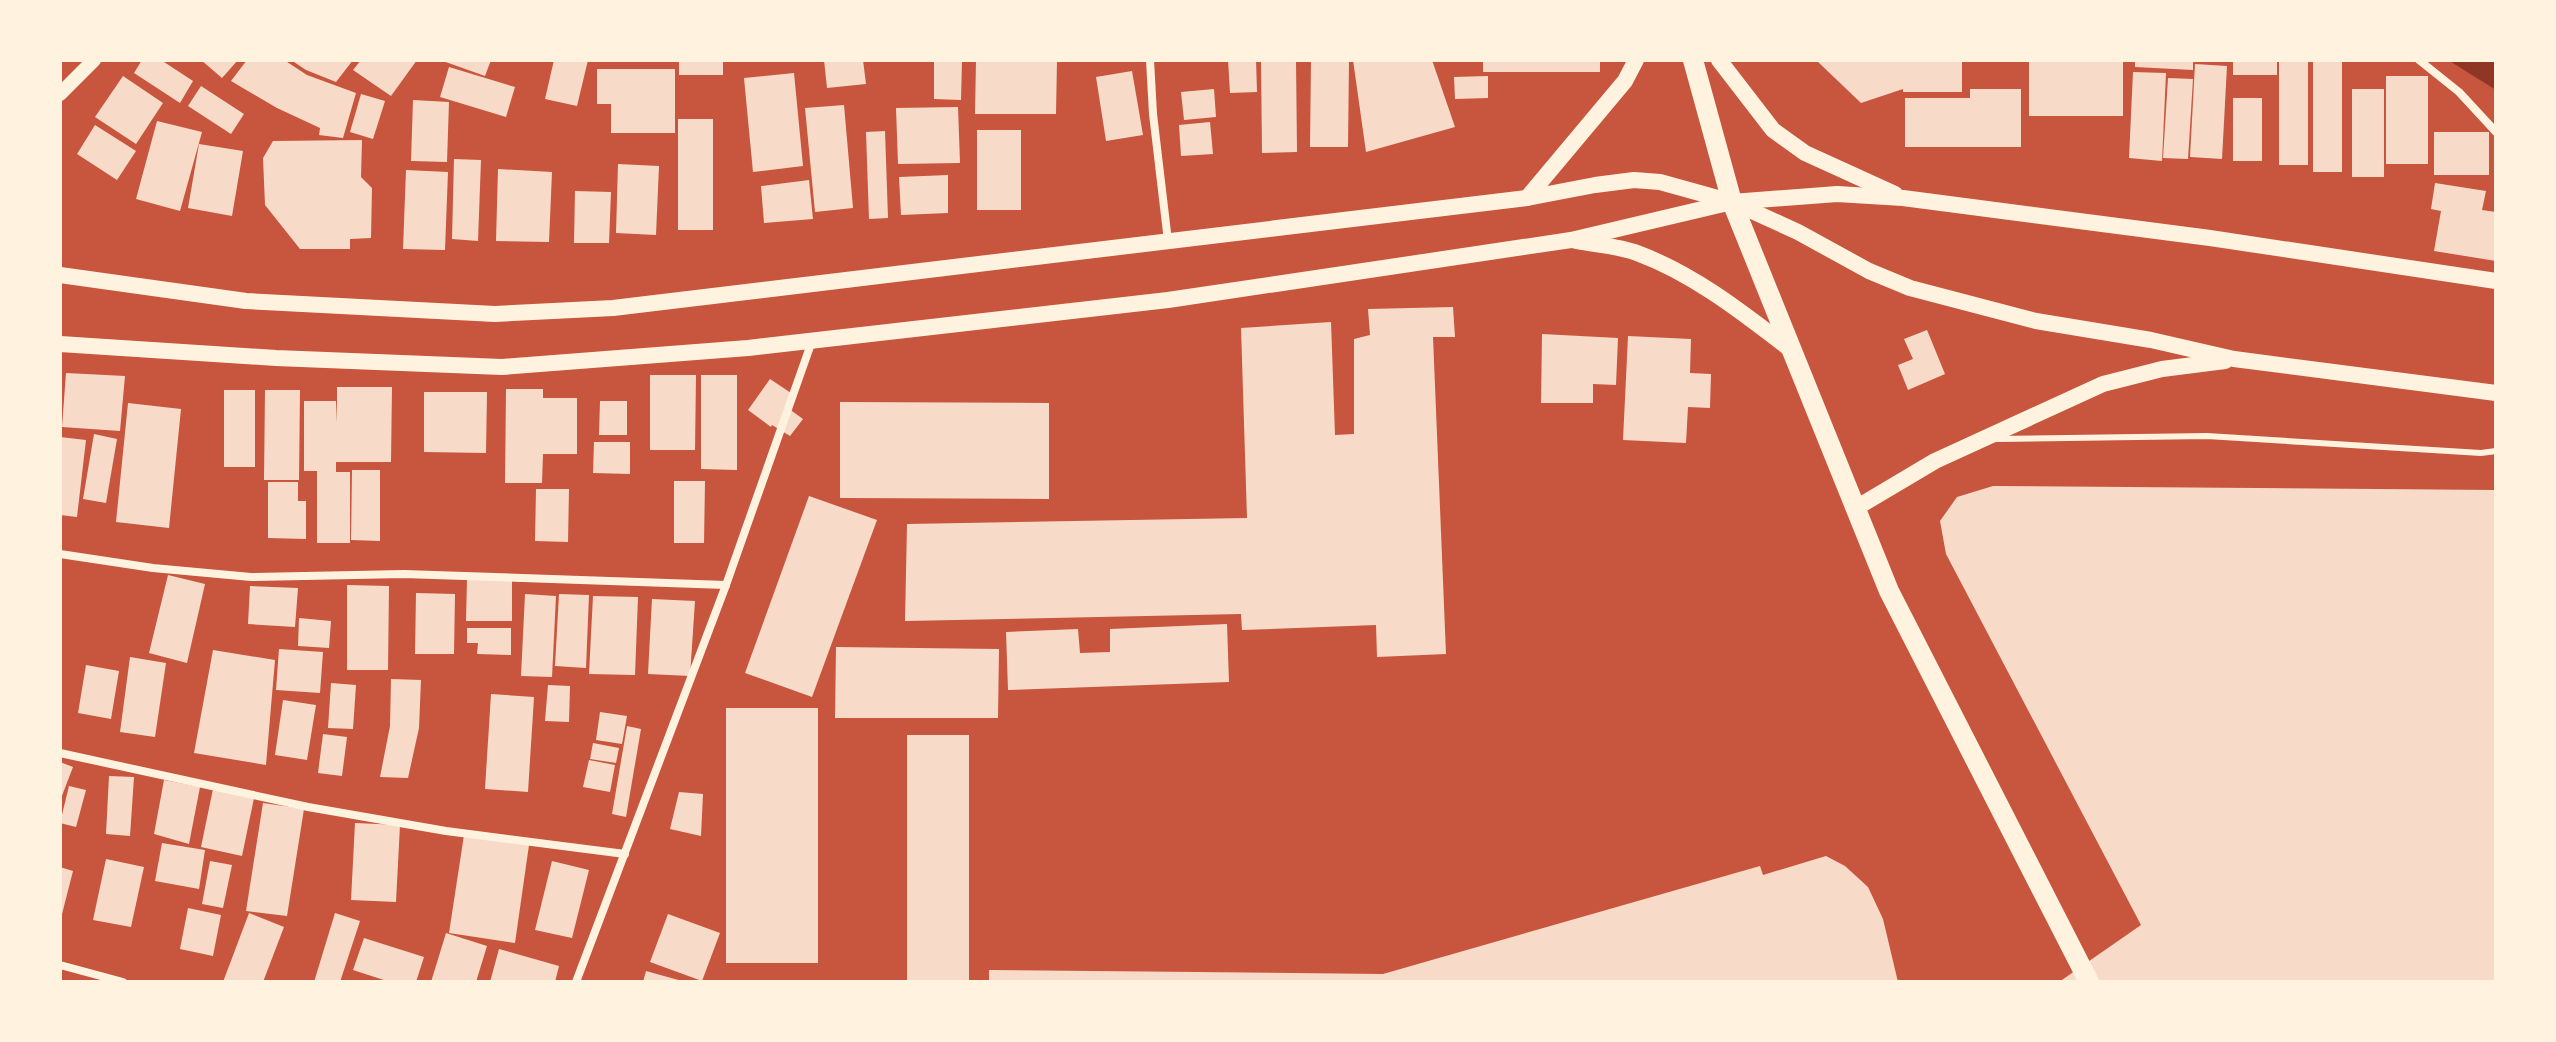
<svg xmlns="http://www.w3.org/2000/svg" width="2556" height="1042" font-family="Lato,sans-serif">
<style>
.water{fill:#8f3625}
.building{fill:#f7dbc8}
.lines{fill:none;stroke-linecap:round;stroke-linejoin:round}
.service{stroke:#fff3e0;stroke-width:6}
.minor{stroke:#fff3e0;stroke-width:8}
.tertiary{stroke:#fff3e0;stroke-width:14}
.secondary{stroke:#fff3e0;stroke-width:16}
.primary{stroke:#fff3e0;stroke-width:20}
</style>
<rect width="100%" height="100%" fill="#c8553d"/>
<polygon class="water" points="2448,60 2496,60 2496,90"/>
<g class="building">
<polygon points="142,60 161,60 193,81 180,103 134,73"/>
<polygon points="201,60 238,60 222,78"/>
<polygon points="247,60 284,60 307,75 356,93 343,138 319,135 320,128 277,108 231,81"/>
<polygon points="291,60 353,60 336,82 306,70"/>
<polygon points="361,60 417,60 391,96 353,70"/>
<polygon points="440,60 491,60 485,76"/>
<polygon points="554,60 588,60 577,106 545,99"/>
<rect x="679" y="60" width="44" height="15"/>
<polygon points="824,60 863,60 866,84 827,88"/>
<polygon points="934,60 962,60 961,100 934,99"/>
<polygon points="976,60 1057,60 1056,114 975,114"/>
<polygon points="1228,60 1256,60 1257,92 1230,93"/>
<polygon points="1261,60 1296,60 1297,152 1262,153"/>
<polygon points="1311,60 1349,60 1348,147 1310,147"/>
<polygon points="1353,60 1432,60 1455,127 1366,152"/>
<rect x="1483" y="60" width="117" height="12"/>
<polygon points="1816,60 1962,60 1962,92 1903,92 1903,89 1861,103"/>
<rect x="2029" y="60" width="94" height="56"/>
<polygon points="2135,60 2193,60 2193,70 2135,67"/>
<rect x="2233" y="60" width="44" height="15"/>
<rect x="2279" y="60" width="29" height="105"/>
<rect x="2313" y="60" width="29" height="112"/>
<polygon points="2195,64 2227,66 2222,159 2190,157"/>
<polygon points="449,67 515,87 506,117 440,97"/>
<polygon points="597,69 675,69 675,133 611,133 611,104 597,104"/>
<polygon points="1132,71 1143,135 1106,141 1096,77"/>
<polygon points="2133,72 2166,73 2162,161 2129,158"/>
<polygon points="794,73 803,166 753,172 744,78"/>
<polygon points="123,76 163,103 136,144 95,117"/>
<polygon points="1488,76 1488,98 1455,99 1454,77"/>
<rect x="2386" y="76" width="42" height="88"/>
<polygon points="2168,78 2193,79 2188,159 2163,158"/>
<polygon points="201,86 244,114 231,134 188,106"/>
<polygon points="1214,89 1216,117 1184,120 1181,92"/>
<polygon points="1970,89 2021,89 2021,147 1905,147 1905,98 1970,98"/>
<rect x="2352" y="89" width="32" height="88"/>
<polygon points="361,94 385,101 373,139 350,132"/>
<rect x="2233" y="98" width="29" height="63"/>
<polygon points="413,100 449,102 447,162 411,161"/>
<polygon points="844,105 853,208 815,212 805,108"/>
<polygon points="958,107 960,163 898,164 896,108"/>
<rect x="678" y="119" width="35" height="111"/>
<polygon points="157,121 202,132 180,211 136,199"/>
<polygon points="1210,122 1213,154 1181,156 1179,125"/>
<polygon points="95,125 136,151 117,180 77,154"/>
<rect x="977" y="130" width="44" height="80"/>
<polygon points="885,131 888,218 869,219 866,132"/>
<rect x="2434" y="132" width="55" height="43"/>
<polygon points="362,140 361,177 372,188 371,238 350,239 350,249 300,249 265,205 263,158 273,141"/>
<polygon points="199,144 243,151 232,216 188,208"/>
<polygon points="454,159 481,160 478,241 452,239"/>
<polygon points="618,164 659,166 656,235 616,233"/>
<polygon points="498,169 552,172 549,242 496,241"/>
<polygon points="406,170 448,172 445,250 403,249"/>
<polygon points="948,175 948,213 901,215 899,177"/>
<polygon points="809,180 813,219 764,223 761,186"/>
<polygon points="2435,183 2486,191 2482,210 2496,212 2496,261 2434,251 2441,211 2431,209"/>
<polygon points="575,191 611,192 609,243 574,243"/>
<polygon points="1453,307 1455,337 1433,337 1446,654 1377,657 1376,625 1242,630 1241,614 905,621 907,524 1247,518 1241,328 1331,322 1335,435 1354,434 1354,339 1370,335 1368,309"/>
<polygon points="1927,330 1945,374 1908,390 1898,365 1913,359 1904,339"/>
<polygon points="1542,334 1618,338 1616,385 1593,384 1593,403 1541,403"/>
<polygon points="1628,336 1691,339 1690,373 1711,374 1710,408 1688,407 1686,443 1623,440"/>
<polygon points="66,373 125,376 120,431 62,427"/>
<polygon points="650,375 696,375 695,450 650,450"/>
<polygon points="701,375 737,375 737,470 701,469"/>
<polygon points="770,379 794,395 785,406 803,419 790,436 772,425 771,427 748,410"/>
<polygon points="337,387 392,387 391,462 336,462 336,472 350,472 350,543 317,543 317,471 304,471 304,401 336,401 337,423"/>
<polygon points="506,389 543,389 543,398 577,398 577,454 543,454 542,483 505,483"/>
<rect x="224" y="390" width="31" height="77"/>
<polygon points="265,390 300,390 299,480 264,480"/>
<polygon points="424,392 487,392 486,453 424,452"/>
<polygon points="600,401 627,401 627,435 599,435"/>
<polygon points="840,402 1049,403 1049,499 840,498"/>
<polygon points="128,403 181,409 169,528 116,522"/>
<polygon points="94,434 117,439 106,503 83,499"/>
<polygon points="60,437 86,440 77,517 60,515"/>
<polygon points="594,442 630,442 630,474 593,473"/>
<polygon points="352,470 380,470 380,541 351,540"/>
<polygon points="674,481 705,481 704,543 674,543"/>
<polygon points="268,482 298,482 298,501 306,501 306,539 268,538"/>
<polygon points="1993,486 2496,490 2496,982 2059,982 2141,925 1946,554 1940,521 1957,497"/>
<polygon points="536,489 569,489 568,542 535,541"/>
<polygon points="809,496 877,520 812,697 745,673"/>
<polygon points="168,575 205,584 187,663 149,653"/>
<polygon points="467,579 512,580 512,621 466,621"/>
<polygon points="347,585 389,586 388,670 347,670"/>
<polygon points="250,586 298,588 295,627 248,624"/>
<polygon points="416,593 455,594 454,654 415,654"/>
<polygon points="525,594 556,596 552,677 521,676"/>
<polygon points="559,594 589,595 586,668 555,666"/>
<polygon points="593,596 638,597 635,675 589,674"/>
<polygon points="652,599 695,601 690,676 648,674"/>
<polygon points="299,618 331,621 329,648 298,646"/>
<polygon points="1227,624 1229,682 1008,690 1006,632 1078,629 1080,653 1110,652 1110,629"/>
<polygon points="467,628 511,628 511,655 477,654 478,643 467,643"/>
<polygon points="836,647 999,649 998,718 835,718"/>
<polygon points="279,649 323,652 320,693 276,690"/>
<polygon points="213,650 275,660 266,765 194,753"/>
<polygon points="130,657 166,663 155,737 120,732"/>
<polygon points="86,665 119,671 111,719 78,713"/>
<polygon points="391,679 421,680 419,728 408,778 380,777 390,726"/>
<polygon points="331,683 356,685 353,729 328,728"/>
<polygon points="548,685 570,686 569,722 545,721"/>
<polygon points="491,694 534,697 528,792 485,789"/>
<polygon points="283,700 316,705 307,760 275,755"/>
<rect x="726" y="708" width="92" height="255"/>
<polygon points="600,712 627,716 622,744 596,740"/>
<polygon points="627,726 641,729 626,817 612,814"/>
<polygon points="323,734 347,737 342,776 318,773"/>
<rect x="907" y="735" width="62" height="247"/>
<polygon points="593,743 619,748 616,763 590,759"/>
<polygon points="589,760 615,765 610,792 583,787"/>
<polygon points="60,762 73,767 60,801"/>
<polygon points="109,776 134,777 130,836 106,834"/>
<polygon points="164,780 200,787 189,844 154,834"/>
<polygon points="69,786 86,790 76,827 60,823"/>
<polygon points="213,789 254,798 242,856 201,847"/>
<polygon points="679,792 703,794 701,836 670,829"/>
<polygon points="263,803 304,809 287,916 246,911"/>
<polygon points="355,823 400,825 396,902 351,900"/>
<polygon points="464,835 529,845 515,943 449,933"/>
<polygon points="162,843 205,850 199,889 155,881"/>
<polygon points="1826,856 1845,866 1868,887 1883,919 1898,982 989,982 989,970 1383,974 1760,866 1763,875"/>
<polygon points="106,859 144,867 131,927 93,920"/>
<polygon points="210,861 232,865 223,908 202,904"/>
<polygon points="552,861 589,870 572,938 535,930"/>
<polygon points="60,867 73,871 61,918 60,918"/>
<polygon points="188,908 221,915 213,956 180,949"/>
<polygon points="249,913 284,927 263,982 223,982"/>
<polygon points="335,913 360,921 340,982 314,982"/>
<polygon points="668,914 720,933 702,981 650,962"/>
<polygon points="446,933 487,946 476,982 431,982"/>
<polygon points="364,938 424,957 416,982 390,982 353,970"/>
<polygon points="499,949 559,966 555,982 490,982"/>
<polygon points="646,971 682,981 682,982 643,982"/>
</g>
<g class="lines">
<polyline class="service" points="1996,439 2207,436 2481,453 2496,451"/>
<g class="minor">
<polyline points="1150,60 1153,114 1168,241"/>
<polyline points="2419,60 2459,92 2496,132"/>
<polyline points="60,554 153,568 251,577 404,574 726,585"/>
<polyline points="60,753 308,807 446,831 625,854"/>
<polyline points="60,965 123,982"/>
<polyline points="576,982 726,585 812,341"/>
</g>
<polyline class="tertiary" points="60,94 94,60"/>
<g class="secondary">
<polyline points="1719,60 1773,130 1805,153 1895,194"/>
<polyline points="1527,198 1625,81 1636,60"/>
<path d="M1576 241C1596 245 1619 246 1637 253 1694 274 1743 313 1790 349"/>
<polyline points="60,275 246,301 495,314 613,308 1527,198 1595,185 1634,180 1660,182 1732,202 1798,232 1869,271 1910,288 2036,321 2151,340 2234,359 2496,393"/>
<polyline points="60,344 276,358 502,367 748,348 1168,300 1571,240 1732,202 1837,194 1903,198 2210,238 2496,281"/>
<polyline points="1856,508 1935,461 2103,384 2162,369 2225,361"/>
</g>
<polyline class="primary" points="1693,60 1732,202 1889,591 2089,982"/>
</g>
<rect width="2556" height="1042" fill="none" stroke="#fff3e0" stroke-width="124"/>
</svg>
